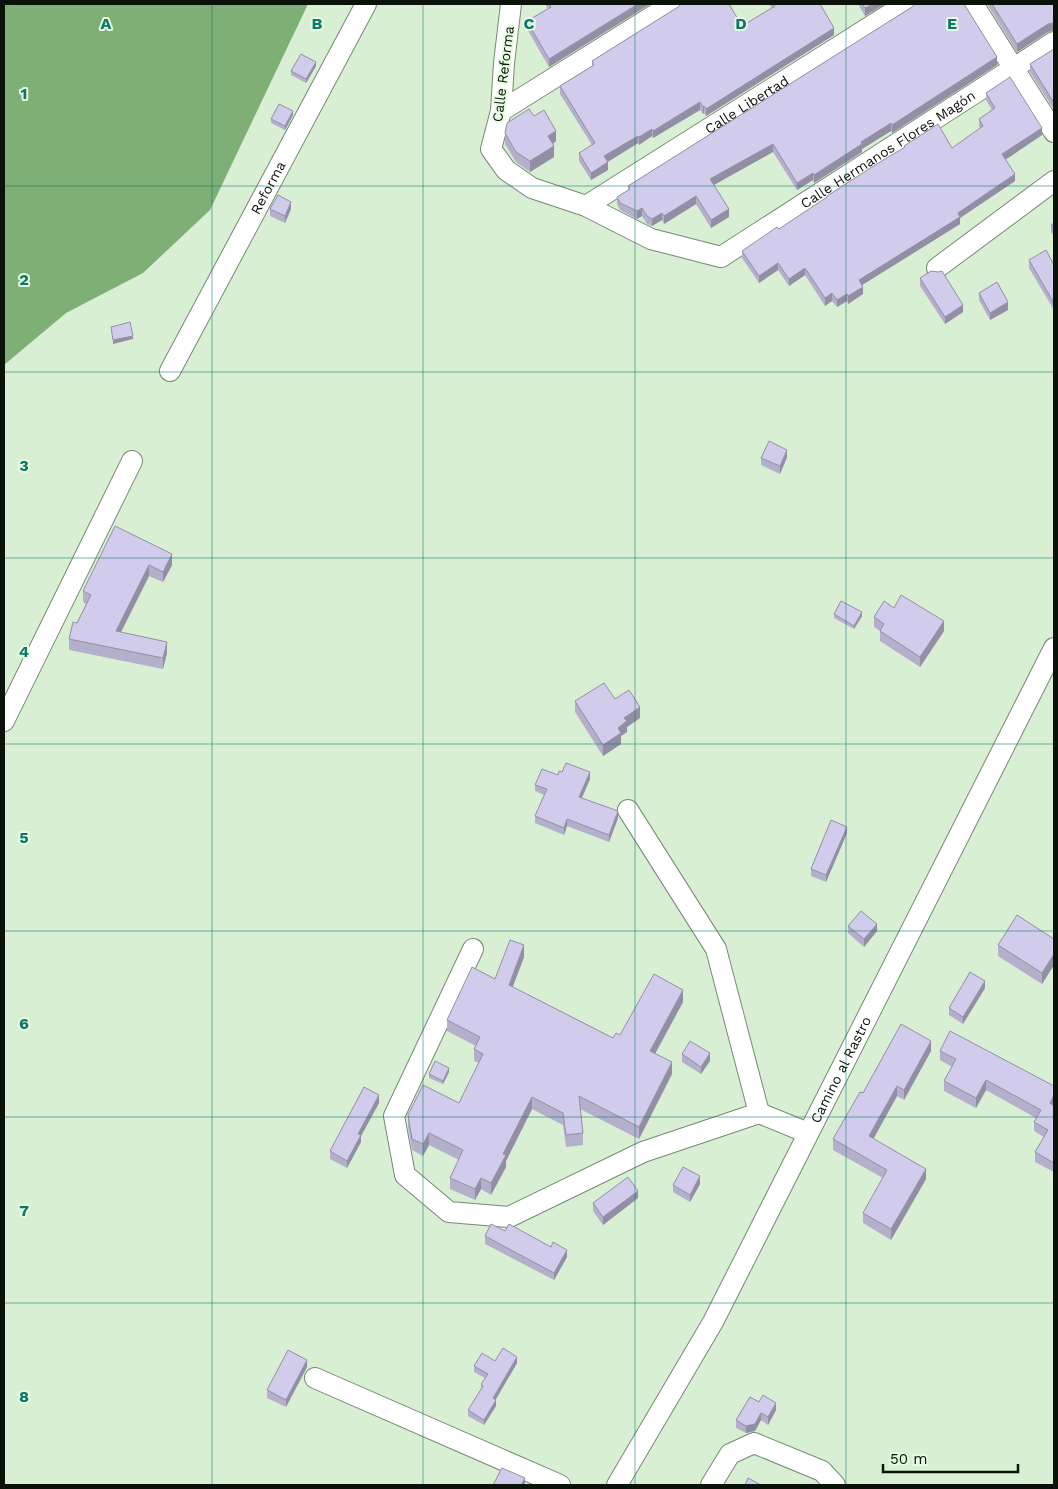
<svg xmlns="http://www.w3.org/2000/svg" width="1058" height="1489" font-family="'Work Sans',sans-serif">
<style>
.water{fill:#7eaf74}
.lines{fill:none;stroke-linecap:round;stroke-linejoin:round}
.minor-casing{stroke:#768b72;stroke-width:22}
.minor{stroke:#fff;stroke-width:20}
.wall{fill:#b4afcb}
.shaded-wall{fill:#928fa5}
.building{fill:#d1ccec;stroke:#928fa5}
.grid{fill:none;stroke:#0f766e;stroke-width:1;stroke-opacity:0.55}
.labels{text-anchor:middle;stroke-width:4;stroke-linejoin:round;paint-order:stroke}
.street-label{font-size:14px;fill:#0a1209;stroke:#e5fce0}
.grid-label{font-size:16px;text-anchor:middle;font-weight:bold;fill:#0f766e;stroke:#e5fce0;stroke-width:4;stroke-linejoin:round;paint-order:stroke}
</style>
<rect width="100%" height="100%" fill="#d8efd3"/>
<polygon class="water" points="4,4 308,4 210,210 143,273 66,313 4,365"/>
<g class="lines">
<g class="minor-casing">
<g id="minor">
<path id="s1" d="M511 4 504 63 501 111 491 149 506 170 532 188 586 206 651 239 721 257 1054 42"/>
<polyline points="973,4 1054,132"/>
<polyline points="501,111 672,4"/>
<path id="s2" d="M586 206 906 4"/>
<polyline points="937,268 1054,181"/>
<path id="s3" d="M170 371 366 4"/>
<polyline points="4,721 132,461"/>
<polyline points="628,810 716,949 759,1113"/>
<polyline points="473,949 394,1116 405,1175 449,1212 509,1217 643,1152 759,1113 808,1133"/>
<polyline points="315,1378 560,1485"/>
<path id="s4" d="M617 1485 713 1322 1054 648"/>
<polyline points="711,1485 730,1454 754,1443 822,1471 835,1485"/>
</g>
</g>
<use href="#minor" class="minor"/>
</g>
<g class="wall">
<polygon points="545,4 650,4 549,67 527,29 527,21 548,9"/>
<polygon points="769,4 820,4 834,35 706,116 704,113 703,114 700,110 653,138 652,136 639,145 638,143 608,162 608,170 591,180 579,161 579,153 592,145 560,94 560,86 592,66 592,61 678,7 742,26 772,8"/>
<polygon points="858,4 885,4 865,16"/>
<polygon points="987,4 1054,4 1054,30 1048,32 1017,52"/>
<polygon points="912,7 997,65 892,133 891,131 862,149 862,152 814,183 813,180 797,190 773,152 714,185 729,217 711,228 696,204 664,224 662,220 652,226 647,224 642,216 637,219 620,210 617,204 617,197 628,190 628,186"/>
<polygon points="1054,49 1054,110 1030,72 1030,64"/>
<polygon points="316,66 306,83 291,75 291,71"/>
<polygon points="986,93 1042,135 1005,160 1015,181 960,218 960,224 862,285 863,294 848,304 847,301 837,307 832,301 825,306 805,275 789,286 778,270 759,283 742,258 742,251 779,229 827,197 827,196 904,148 904,146 952,148 980,129 979,126 979,119 992,110 986,100"/>
<polygon points="293,115 285,130 271,123 271,119"/>
<polygon points="534,116 556,141 553,144 554,157 530,172 516,162 505,144 505,133"/>
<polygon points="270,209 291,209 285,223 270,216"/>
<polygon points="1054,223 1054,236 1051,232 1051,225"/>
<polygon points="1029,260 1054,265 1054,310 1029,268"/>
<polygon points="920,278 963,312 945,324 920,286"/>
<polygon points="979,293 1008,310 990,320 979,300"/>
<polygon points="787,457 780,474 761,465 761,458"/>
<polygon points="115,526 172,565 163,582 149,576 121,632 167,653 163,669 69,650 69,639 86,604 83,602 83,591"/>
<polygon points="834,614 862,616 854,629 834,618"/>
<polygon points="874,617 944,631 920,667 880,641 880,631 874,627"/>
<polygon points="615,699 640,718 627,727 627,732 621,736 621,744 603,756 575,712 575,701"/>
<polygon points="558,775 590,779 582,798 618,818 609,842 567,826 564,835 535,823 535,816 544,795 535,791 535,785"/>
<polygon points="847,833 826,882 811,876 811,869"/>
<polygon points="848,926 877,931 864,947 848,933"/>
<polygon points="1054,939 1054,965 1042,984 998,956 998,945"/>
<polygon points="524,957 512,987 613,1038 620,1035 683,1002 655,1054 672,1074 639,1139 580,1109 583,1133 583,1145 566,1147 563,1125 532,1109 506,1161 506,1167 491,1195 481,1189 475,1200 450,1189 450,1178 459,1160 429,1145 423,1156 412,1150 408,1127 408,1115 459,1103 479,1063 474,1061 474,1049 476,1046 447,1031 447,1020 495,979"/>
<polygon points="985,988 963,1024 949,1015 949,1008"/>
<polygon points="931,1051 904,1100 897,1096 873,1139 926,1179 891,1240 863,1223 863,1213 883,1178 833,1150 833,1139 863,1093"/>
<polygon points="940,1051 1054,1106 1054,1172 1035,1162 1035,1152 1044,1137 1034,1131 1034,1122 1036,1118 986,1090 976,1108 944,1091 944,1081 952,1067 940,1060"/>
<polygon points="682,1054 710,1061 701,1074 682,1062"/>
<polygon points="449,1072 443,1084 429,1078 429,1074"/>
<polygon points="379,1103 361,1136 361,1142 347,1168 330,1159 330,1151"/>
<polygon points="700,1184 690,1202 673,1192 673,1185"/>
<polygon points="638,1198 603,1225 593,1211 593,1203"/>
<polygon points="505,1231 567,1257 554,1280 485,1244 485,1236"/>
<polygon points="495,1361 517,1363 496,1399 496,1406 484,1425 468,1416 468,1410 481,1390 481,1384 485,1378 474,1372 474,1366"/>
<polygon points="307,1367 286,1407 267,1398 267,1390"/>
<polygon points="750,1397 776,1410 768,1425 761,1420 755,1431 746,1433 736,1428 736,1420"/>
</g>
<g class="shaded-wall">
<polygon points="638,4 650,4 549,67 549,59"/>
<polygon points="873,4 885,4 865,16 865,8"/>
<polygon points="1054,23 1054,30 1048,32 1017,52 1017,44 1048,24"/>
<polygon points="834,28 834,35 706,116 706,109"/>
<polygon points="997,57 997,65 892,133 892,125"/>
<polygon points="316,62 316,66 306,83 306,79"/>
<polygon points="700,102 700,110 653,138 653,131"/>
<polygon points="704,106 704,113 703,114 703,107"/>
<polygon points="293,111 293,115 285,130 285,126"/>
<polygon points="891,123 891,131 862,149 862,152 814,183 814,175 861,142"/>
<polygon points="1042,128 1042,135 1002,162 1002,154"/>
<polygon points="652,129 652,136 639,145 639,137"/>
<polygon points="556,131 556,141 548,147 548,136"/>
<polygon points="638,136 638,143 604,164 604,156"/>
<polygon points="773,144 773,152 710,187 710,179"/>
<polygon points="554,146 554,157 530,172 530,161"/>
<polygon points="608,162 608,170 591,180 591,173"/>
<polygon points="813,173 813,180 797,190 797,183"/>
<polygon points="1015,174 1015,181 960,218 960,224 859,287 859,280"/>
<polygon points="696,196 696,204 664,224 664,216"/>
<polygon points="291,202 291,209 285,223 285,216"/>
<polygon points="642,208 642,216 637,219 637,211"/>
<polygon points="729,209 729,217 711,228 711,220"/>
<polygon points="662,213 662,220 652,226 652,219"/>
<polygon points="778,263 778,270 759,283 759,276"/>
<polygon points="805,268 805,275 789,286 789,279"/>
<polygon points="863,287 863,294 848,304 848,296"/>
<polygon points="832,293 832,301 825,306 825,298"/>
<polygon points="847,294 847,301 837,307 837,300"/>
<polygon points="1008,302 1008,310 990,320 990,313"/>
<polygon points="963,305 963,312 945,324 945,317"/>
<polygon points="133,336 133,339 113,344 113,340"/>
<polygon points="787,450 787,457 780,474 780,466"/>
<polygon points="172,554 172,565 163,582 163,572"/>
<polygon points="149,565 149,576 116,642 116,631"/>
<polygon points="862,612 862,616 854,629 854,626"/>
<polygon points="944,621 944,631 920,667 920,657"/>
<polygon points="167,642 167,653 163,669 163,658"/>
<polygon points="640,707 640,718 627,727 627,732 621,736 621,744 603,756 603,745 618,728 624,718"/>
<polygon points="590,772 590,779 579,804 579,797"/>
<polygon points="618,811 618,818 609,842 609,835"/>
<polygon points="567,819 567,826 564,835 564,828"/>
<polygon points="847,827 847,833 826,882 826,875"/>
<polygon points="877,924 877,931 864,947 864,939"/>
<polygon points="524,945 524,957 509,997 509,985"/>
<polygon points="1054,954 1054,965 1042,984 1042,973"/>
<polygon points="985,981 985,988 963,1024 963,1017"/>
<polygon points="683,990 683,1002 650,1063 650,1051"/>
<polygon points="931,1041 931,1051 904,1100 904,1090"/>
<polygon points="710,1053 710,1061 701,1074 701,1067"/>
<polygon points="672,1062 672,1074 639,1139 639,1127"/>
<polygon points="449,1068 449,1072 443,1084 443,1081"/>
<polygon points="986,1080 986,1090 976,1108 976,1098"/>
<polygon points="897,1086 897,1096 869,1147 869,1136"/>
<polygon points="379,1095 379,1103 361,1136 361,1142 347,1168 347,1161 358,1134"/>
<polygon points="1054,1095 1054,1105 1050,1113 1050,1103"/>
<polygon points="532,1097 532,1109 506,1161 506,1167 491,1195 491,1183 503,1154"/>
<polygon points="429,1133 429,1145 423,1156 423,1144"/>
<polygon points="926,1169 926,1179 891,1240 891,1229"/>
<polygon points="700,1176 700,1184 690,1202 690,1195"/>
<polygon points="481,1178 481,1189 475,1200 475,1189"/>
<polygon points="638,1191 638,1198 603,1225 603,1217"/>
<polygon points="567,1250 567,1257 554,1280 554,1273"/>
<polygon points="517,1357 517,1363 493,1404 493,1398"/>
<polygon points="307,1360 307,1367 286,1407 286,1400"/>
<polygon points="496,1400 496,1406 484,1425 484,1420"/>
<polygon points="776,1403 776,1410 768,1425 768,1417"/>
<polygon points="761,1413 761,1420 755,1431 746,1433 746,1426"/>
<polygon points="525,1478 525,1485 521,1485"/>
</g>
<g class="building">
<polygon points="549,4 638,4 549,59 527,21 551,7"/>
<polygon points="681,4 729,4 742,26 775,6 774,4 820,4 834,28 706,109 704,106 703,107 700,102 653,131 652,129 639,137 638,136 604,156 608,162 591,173 579,153 595,143 560,86 594,65 592,61 678,7"/>
<polygon points="862,4 873,4 865,8"/>
<polygon points="915,4 964,4 997,57 892,125 891,123 861,142 862,144 814,175 813,173 797,183 773,144 710,179 729,209 711,220 696,196 664,216 662,213 652,219 647,216 642,208 637,211 620,203 617,197 630,189 628,186 912,7"/>
<polygon points="992,4 1054,4 1054,23 1048,24 1017,44"/>
<polygon points="1054,49 1054,103 1030,64"/>
<polygon points="301,54 316,62 306,79 291,71"/>
<polygon points="1010,77 1042,128 1002,154 1015,174 958,213 960,217 859,280 863,287 848,296 847,294 837,300 832,293 825,298 805,268 789,279 778,263 759,276 742,251 777,227 779,229 827,197 827,196 875,165 905,147 904,146 938,124 952,148 983,126 979,119 995,108 986,93"/>
<polygon points="279,104 293,111 285,126 271,119"/>
<polygon points="529,109 534,116 544,110 556,131 548,136 554,146 530,161 516,152 505,133 507,123"/>
<polygon points="278,195 291,202 285,216 270,209"/>
<polygon points="1054,223 1054,229 1051,225"/>
<polygon points="1046,250 1054,265 1054,303 1029,260"/>
<polygon points="931,271 938,272 942,271 963,305 945,317 920,278"/>
<polygon points="997,282 1008,302 990,313 979,293"/>
<polygon points="130,322 133,336 113,340 111,327"/>
<polygon points="769,441 787,450 780,466 761,458"/>
<polygon points="115,526 172,554 163,572 149,565 116,631 167,642 163,658 69,639 73,622 77,623 91,595 83,591"/>
<polygon points="901,595 944,621 920,657 880,631 884,624 874,617 884,601 894,608"/>
<polygon points="841,601 862,612 854,626 834,614"/>
<polygon points="604,683 615,699 629,690 640,707 624,718 627,721 618,728 621,733 603,745 575,701"/>
<polygon points="566,763 590,772 579,797 618,811 609,835 567,819 564,828 535,816 547,789 535,785 542,769 558,775 559,771 562,772"/>
<polygon points="831,820 847,827 826,875 811,869"/>
<polygon points="861,911 877,924 864,939 848,926"/>
<polygon points="1017,915 1054,939 1054,954 1042,973 998,945"/>
<polygon points="510,940 524,945 509,985 613,1038 616,1033 620,1035 654,974 683,990 650,1051 672,1062 639,1127 579,1096 583,1133 566,1135 563,1113 532,1097 503,1154 506,1155 491,1183 481,1178 475,1189 450,1178 463,1150 429,1133 423,1144 412,1139 408,1115 423,1085 459,1103 483,1054 474,1049 480,1037 447,1020 472,967 495,979"/>
<polygon points="970,972 985,981 963,1017 949,1008"/>
<polygon points="901,1024 931,1041 904,1090 897,1086 869,1136 926,1169 891,1229 863,1213 887,1170 833,1139 860,1092 863,1093"/>
<polygon points="950,1031 1054,1086 1054,1095 1050,1103 1054,1106 1054,1163 1035,1152 1048,1130 1034,1122 1041,1110 986,1080 976,1098 944,1081 956,1059 940,1051"/>
<polygon points="690,1041 710,1053 701,1067 682,1054"/>
<polygon points="435,1061 449,1068 443,1081 429,1074"/>
<polygon points="364,1087 379,1095 358,1134 361,1135 347,1161 330,1151"/>
<polygon points="683,1167 700,1176 690,1195 673,1185"/>
<polygon points="628,1177 638,1191 603,1217 593,1203"/>
<polygon points="491,1224 505,1231 509,1224 551,1247 553,1242 567,1250 554,1273 485,1236"/>
<polygon points="503,1348 517,1357 493,1398 496,1400 484,1420 468,1410 483,1386 481,1384 488,1374 474,1366 482,1353 495,1361"/>
<polygon points="288,1350 307,1360 286,1400 267,1390"/>
<polygon points="763,1395 776,1403 768,1417 761,1413 755,1424 746,1426 736,1420 750,1397 759,1402"/>
<polygon points="502,1468 525,1478 521,1485 493,1485"/>
<polygon points="748,1478 761,1485 745,1485"/>
</g>
<path class="grid" d="M212 4V1485M423 4V1485M635 4V1485M846 4V1485M4 186H1054M4 372H1054M4 558H1054M4 744H1054M4 931H1054M4 1117H1054M4 1303H1054"/>
<g class="labels">
<g class="street-label">
<text transform="translate(503 74) rotate(-83)" y="5">Calle Reforma</text>
<text dy="5" stroke="none"><textPath href="#s2" startOffset="190">Calle Libertad</textPath></text>
<text dy="5" stroke="none"><textPath href="#s1" startOffset="605">Calle Hermanos Flores Magón</textPath></text>
<text dy="5" stroke="none"><textPath href="#s3" startOffset="208">Reforma</textPath></text>
<text dy="5" stroke="none"><textPath href="#s4" startOffset="472">Camino al Rastro</textPath></text>
</g>
</g>
<g class="grid-label">
<text x="106" y="29">A</text>
<text x="317" y="29">B</text>
<text x="529" y="29">C</text>
<text x="741" y="29">D</text>
<text x="952" y="29">E</text>
<text x="24" y="99">1</text>
<text x="24" y="285">2</text>
<text x="24" y="471">3</text>
<text x="24" y="657">4</text>
<text x="24" y="843">5</text>
<text x="24" y="1029">6</text>
<text x="24" y="1216">7</text>
<text x="24" y="1402">8</text>
</g>
<rect width="1058" height="1489" fill="none" stroke="#0a1209" stroke-width="10"/>
<path d="M883 1464v8h135v-8" fill="none" stroke="#0a1209" stroke-width="2.5"/>
<text x="890" y="1464" font-size="15" fill="#0a1209" stroke="#e5fce0" stroke-width="4" paint-order="stroke">50 m</text>
</svg>
